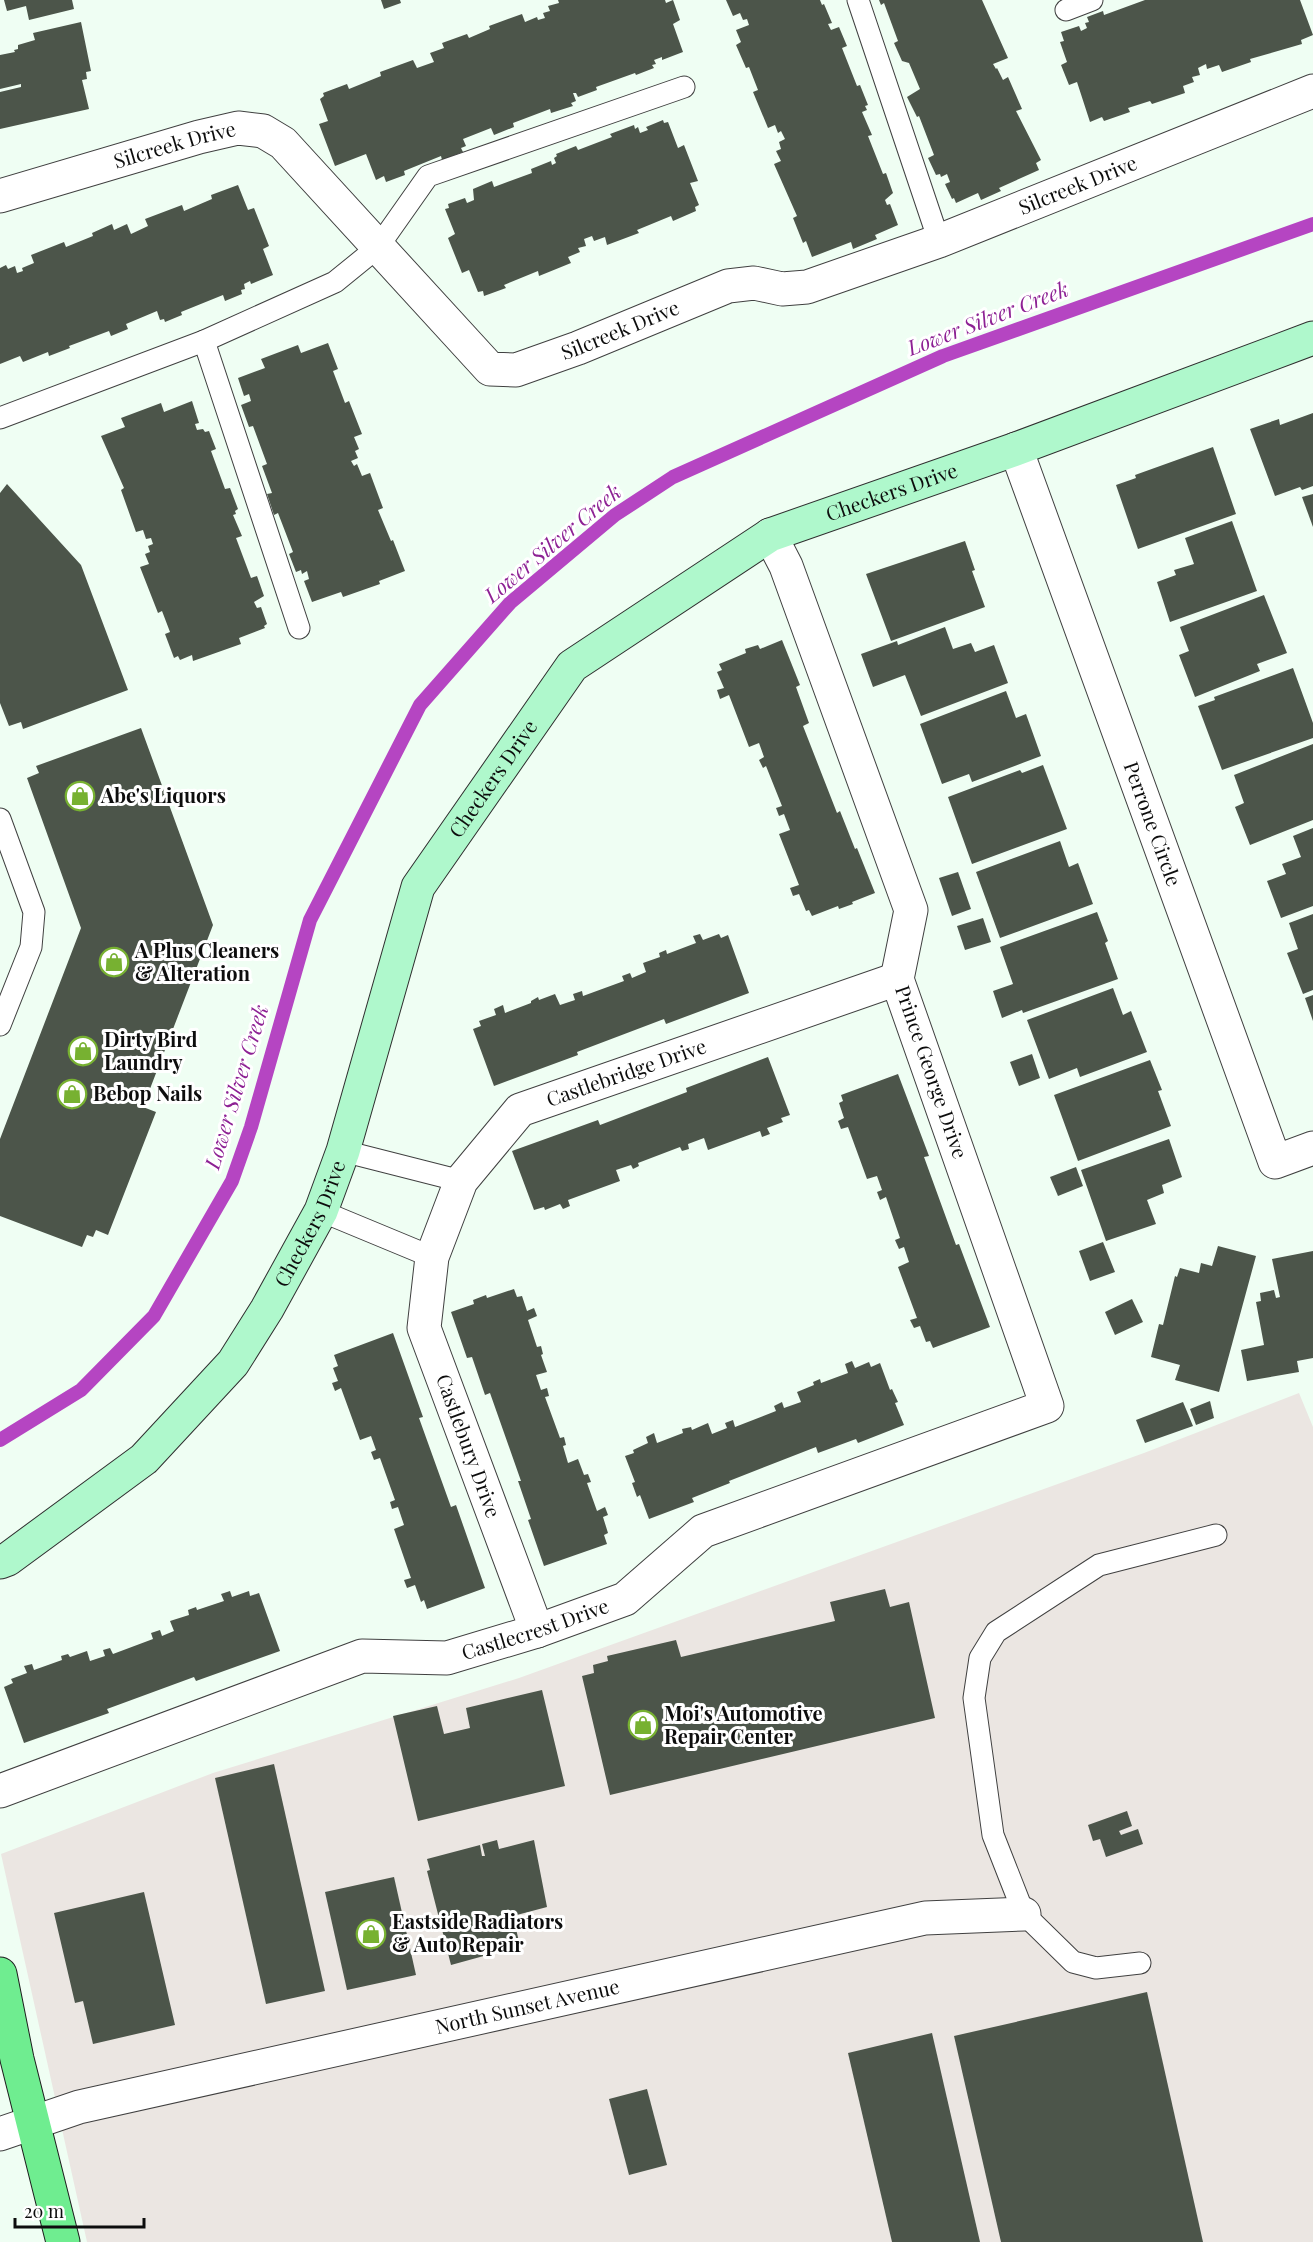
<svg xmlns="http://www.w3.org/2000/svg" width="1313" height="2242" font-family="'Playfair Display',serif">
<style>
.industrial{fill:#ebe6e2}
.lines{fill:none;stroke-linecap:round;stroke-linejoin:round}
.stream{stroke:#b545c2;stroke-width:14}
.building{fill:#4c554a}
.lane-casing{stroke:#404040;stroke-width:23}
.street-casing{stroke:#404040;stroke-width:35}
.secondary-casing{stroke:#2f2f2f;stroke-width:35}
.primary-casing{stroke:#1e1e1e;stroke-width:35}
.lane{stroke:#fff;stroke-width:21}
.street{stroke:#fff;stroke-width:33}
.secondary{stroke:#aff8cc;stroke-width:33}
.primary{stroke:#6fed90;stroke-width:33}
.labels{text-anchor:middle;stroke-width:6;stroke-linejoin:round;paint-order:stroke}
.street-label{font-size:20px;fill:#0d0d0d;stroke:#fff}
.poi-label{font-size:20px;font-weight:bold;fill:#0d0d0d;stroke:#fff;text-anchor:start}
.water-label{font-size:21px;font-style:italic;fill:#8d2194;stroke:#fff}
</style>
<rect width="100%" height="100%" fill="#effef3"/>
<polygon class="industrial" points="1299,1393 1313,1427 1313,2242 87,2242 1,1854 213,1773 519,1678 1144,1453"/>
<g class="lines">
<polyline class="stream" points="0,1440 81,1390 154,1316 232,1181 251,1127 310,920 420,705 510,603 615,515 673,477 943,356 1313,224"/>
</g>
<g class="building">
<polygon points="4,0 72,0 74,9 29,20 26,6 7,11"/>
<polygon points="381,0 400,0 401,3 384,9"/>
<polygon points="558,0 665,0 666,3 673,0 680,20 673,24 683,52 662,60 662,57 654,60 656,64 652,65 654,68 636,75 635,73 596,87 597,90 578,97 576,93 573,93 576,101 571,103 573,106 551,113 550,109 513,123 514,127 494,135 491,128 463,139 466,146 461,148 463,152 442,160 441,156 404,171 405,175 386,182 384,176 376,180 366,154 335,166 319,124 328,121 320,99 324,96 323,93 347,84 349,89 381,76 380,72 413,60 417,68 434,62 430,53 444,48 442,43 467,34 469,38 490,29 489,26 522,14 525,22 537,17 538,20 545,18 543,13 550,11 548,6 559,3"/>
<polygon points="726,0 820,0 822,5 824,4 832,23 828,24 831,30 839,27 847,46 842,48 857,86 860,85 868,105 865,106 867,110 862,112 872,135 868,136 883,174 886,173 893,193 885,200 887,205 890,204 898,225 875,235 877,239 853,249 851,242 812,257 806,241 803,243 793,218 797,216 774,164 781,161 776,151 781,149 779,142 785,139 781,131 778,133 775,125 768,128 753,92 758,90 749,67 746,68 736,45 741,42 736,30 749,25 747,19 743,20 740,13 733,16"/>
<polygon points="879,0 982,0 1008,58 993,64 996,69 997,68 1003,80 1008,77 1022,109 1016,111 1041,160 1036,163 1039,170 999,188 1001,191 981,200 978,193 956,203 954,198 952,199 945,184 950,182 947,174 941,177 940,174 936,175 928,158 934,155 919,116 917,117 907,97 920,89 909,63 902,61 894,43 898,41 884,3 881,5"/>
<polygon points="1145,0 1300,0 1313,35 1301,40 1302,44 1250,59 1251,62 1222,72 1219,65 1207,69 1206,64 1198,68 1200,75 1192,77 1194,82 1183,86 1185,93 1152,104 1150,101 1128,108 1130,112 1104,121 1102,117 1090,122 1077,82 1069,85 1061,65 1067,62 1060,42 1064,41 1061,32 1079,26 1081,31 1087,28 1085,23 1089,22 1087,17 1103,11 1104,15"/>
<polygon points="81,22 91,71 86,72 87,79 82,80 89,109 0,129 0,92 21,87 21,84 0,89 0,55 15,52 14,50 18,49 18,45 35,40 33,33"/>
<polygon points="663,120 664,123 668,122 678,148 684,145 698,181 690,183 699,205 695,207 696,211 673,221 671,216 637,230 639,233 607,245 605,237 594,241 592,236 584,239 586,246 578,248 580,252 568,257 571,263 539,276 538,271 504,285 506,288 484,296 483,291 478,292 469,270 462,273 448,238 455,234 445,209 449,208 448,204 465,198 467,203 474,200 473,189 492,181 494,187 532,173 531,169 551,161 552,165 556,163 554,158 557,156 556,154 576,146 578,150 612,137 610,134 634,125 635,129 638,127 640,133 648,130 646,127"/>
<polygon points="238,185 248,210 254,208 269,246 263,249 273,275 251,284 250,281 244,284 245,289 241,290 242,294 225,301 223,295 181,312 182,315 165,322 164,319 160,320 157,311 126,324 128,329 111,336 109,331 69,346 70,348 49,356 48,352 23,362 20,356 0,364 0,268 6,265 8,269 15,266 17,273 23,271 22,268 34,263 31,255 64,242 66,247 93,236 92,233 112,224 114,230 127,224 131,234 148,226 145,219 182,205 184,211 212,199 211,195"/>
<polygon points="328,343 338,369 333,371 345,403 349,401 362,434 354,437 359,449 355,451 358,458 351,461 354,466 357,464 362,476 370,473 383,508 378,510 391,541 393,540 405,571 379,581 380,584 343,597 341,592 312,602 304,581 309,579 307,571 302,574 301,570 296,572 289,554 293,552 278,513 274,515 267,494 272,493 262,466 267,464 253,426 249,427 241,405 251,401 249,394 244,396 238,378 265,368 261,359 298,345 301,353"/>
<polygon points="192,401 199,423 195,424 197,430 203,429 205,432 209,431 216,449 211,451 225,489 230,488 238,509 235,511 236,514 233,515 242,536 236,538 251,578 257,576 264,596 254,602 257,608 261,607 267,624 264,626 265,628 239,638 241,644 193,661 192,655 180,660 178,656 174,658 165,634 170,632 162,611 158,613 140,567 149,564 145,554 150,552 148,546 153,544 151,538 146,539 143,530 136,532 121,490 124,488 101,436 125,427 121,418 161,403 164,412"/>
<polygon points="1313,413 1313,486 1302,490 1300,487 1275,496 1250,429 1279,419 1280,425"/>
<polygon points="1213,447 1236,514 1138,549 1116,485 1136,478 1135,475"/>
<polygon points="7,484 81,565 128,690 23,729 21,722 9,726 0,703 0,493"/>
<polygon points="1313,494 1313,527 1302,497"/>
<polygon points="1232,521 1257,591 1170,622 1157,582 1176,575 1174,570 1194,564 1185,538"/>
<polygon points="965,541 975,570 972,571 985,607 891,641 866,574"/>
<polygon points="1264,595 1287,653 1257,664 1260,671 1195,697 1179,655 1189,651 1180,627"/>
<polygon points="945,627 953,649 971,643 975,652 994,645 1008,683 921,716 905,675 873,687 861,654 897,641 898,645"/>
<polygon points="782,640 800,685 796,687 809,723 803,726 837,813 840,811 855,849 857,848 875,893 852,902 853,904 839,909 838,906 812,916 809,910 806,911 799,894 793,896 790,888 799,885 779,834 790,830 784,814 779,816 776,808 782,806 766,766 763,768 759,760 764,757 759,743 749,747 729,695 720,699 717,690 724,688 717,672 722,670 719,664 746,653 745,649 758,645 760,649"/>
<polygon points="1293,668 1313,723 1313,738 1222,770 1198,706 1215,700 1214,697"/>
<polygon points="1006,691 1016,718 1026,714 1041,756 972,782 969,774 942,784 920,724"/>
<polygon points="141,728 213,925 143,1107 156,1112 108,1235 96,1230 93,1237 87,1235 82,1247 0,1216 0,1139 81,928 27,778 39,773 36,766"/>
<polygon points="1313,744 1313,820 1250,845 1235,807 1244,803 1234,775"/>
<polygon points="1043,765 1067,829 972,864 948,797 1020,770 1022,773"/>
<polygon points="1313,828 1313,906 1281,918 1267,881 1286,874 1282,864 1301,857 1293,836"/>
<polygon points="1060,841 1069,867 1078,863 1093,904 1000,938 976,872"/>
<polygon points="958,872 971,909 952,916 939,878"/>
<polygon points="1097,912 1108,941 1105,943 1118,979 1023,1013 1022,1010 1002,1018 993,991 1013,984 1000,947"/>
<polygon points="1313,914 1313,990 1303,994 1287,953 1298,949 1289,923"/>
<polygon points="983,918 991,942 965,950 957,926"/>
<polygon points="700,934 703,940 719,934 721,938 728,935 749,993 666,1024 664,1019 577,1052 578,1055 494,1086 473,1029 481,1026 479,1021 496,1015 494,1009 503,1005 505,1013 531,1003 531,1001 538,997 539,1000 555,994 560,1005 575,1000 573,994 582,991 583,996 624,981 622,976 630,973 632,978 646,972 643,963 660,957 659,953 666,950 667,954 696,943 693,936"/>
<polygon points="1113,988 1123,1015 1131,1011 1147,1052 1080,1077 1077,1068 1049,1079 1027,1020"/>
<polygon points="1313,995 1313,1021 1305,998"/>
<polygon points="1032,1054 1040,1078 1019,1086 1010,1062"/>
<polygon points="768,1057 790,1115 781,1118 783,1122 767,1128 770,1134 762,1137 760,1131 708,1150 704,1138 688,1144 689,1149 682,1151 680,1147 638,1163 639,1166 633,1169 631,1165 616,1170 620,1181 568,1200 570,1206 563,1209 560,1204 545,1210 544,1207 534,1210 512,1151 598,1120 600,1125 687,1092 686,1088"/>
<polygon points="1150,1060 1162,1090 1158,1091 1171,1126 1078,1161 1054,1095"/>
<polygon points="898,1074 929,1156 924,1157 956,1245 959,1244 990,1327 933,1348 930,1341 926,1342 920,1326 914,1328 910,1320 917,1318 898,1267 909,1262 904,1247 899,1249 895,1240 900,1238 886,1197 880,1200 877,1192 882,1190 877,1176 867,1179 848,1127 841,1129 838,1121 844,1118 839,1103 843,1101 841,1095"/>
<polygon points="1169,1139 1182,1177 1162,1185 1164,1193 1147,1200 1156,1224 1106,1241 1081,1170"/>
<polygon points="1076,1167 1083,1186 1058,1196 1050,1177"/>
<polygon points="1103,1242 1115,1272 1090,1281 1079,1251"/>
<polygon points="1218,1246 1256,1256 1219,1392 1175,1380 1180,1365 1151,1357 1159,1324 1163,1325 1175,1276 1177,1277 1180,1268 1199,1273 1201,1263 1212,1266"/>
<polygon points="1313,1251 1313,1358 1297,1361 1299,1372 1247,1381 1241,1350 1264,1345 1256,1302 1261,1301 1260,1293 1274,1290 1276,1298 1280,1297 1272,1259"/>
<polygon points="514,1289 517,1297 522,1296 527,1311 534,1308 537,1316 528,1320 537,1347 541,1346 543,1354 541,1355 547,1372 536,1375 541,1390 547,1388 549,1396 545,1397 560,1438 564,1437 566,1445 563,1446 568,1463 578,1459 584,1475 588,1474 591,1482 587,1483 597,1511 605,1507 608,1515 603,1517 608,1533 604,1535 607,1544 544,1566 528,1520 531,1519 518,1481 521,1481 490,1393 485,1395 472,1357 467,1358 451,1312 474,1304 473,1300 486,1295 487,1298"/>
<polygon points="1132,1299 1143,1322 1115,1335 1105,1312"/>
<polygon points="393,1333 423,1417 419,1418 451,1507 456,1505 485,1588 427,1609 424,1600 421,1602 415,1585 407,1588 404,1580 411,1578 394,1529 404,1525 398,1507 392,1509 390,1502 395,1500 380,1458 374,1460 371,1452 376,1450 371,1436 360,1440 341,1388 335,1391 332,1383 338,1381 333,1368 338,1366 334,1355"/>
<polygon points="852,1361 855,1368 869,1362 871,1367 880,1363 890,1390 892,1389 898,1402 895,1403 904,1425 858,1443 856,1439 818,1453 816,1447 729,1481 730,1483 692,1498 694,1502 649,1519 640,1495 637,1497 632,1483 635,1482 625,1456 634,1453 633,1450 648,1443 646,1437 654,1433 657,1443 683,1433 682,1429 691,1427 692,1430 708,1423 712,1434 727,1428 725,1423 733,1420 735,1427 776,1411 774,1406 782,1402 784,1408 801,1402 797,1392 814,1385 813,1382 820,1379 821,1383 848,1373 845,1364"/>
<polygon points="1210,1401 1214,1418 1196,1425 1190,1409"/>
<polygon points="1183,1402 1193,1426 1145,1443 1136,1420"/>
<polygon points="885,1589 890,1607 909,1602 935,1718 610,1795 582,1676 594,1673 593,1665 608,1661 607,1656 676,1640 681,1657 835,1621 830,1602"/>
<polygon points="230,1591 232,1597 249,1591 250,1596 259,1593 280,1651 196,1681 194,1677 107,1709 109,1713 24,1743 4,1687 13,1683 11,1679 27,1673 24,1666 32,1664 34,1670 62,1660 61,1656 68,1654 70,1657 87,1651 90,1661 105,1656 103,1650 110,1648 113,1654 153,1639 151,1633 160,1630 162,1636 174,1631 170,1621 189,1615 188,1610 196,1607 197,1610 224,1601 221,1594"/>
<polygon points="542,1690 565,1786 418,1821 393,1716 437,1706 444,1734 470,1728 466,1708"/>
<polygon points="274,1764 325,1991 266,2004 215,1778"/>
<polygon points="1127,1811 1132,1826 1119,1831 1121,1835 1138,1829 1143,1844 1106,1857 1100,1839 1093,1841 1088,1825"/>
<polygon points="497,1840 499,1849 534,1840 547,1907 513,1916 520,1946 451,1965 427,1871 430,1870 427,1859 480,1845 482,1856 485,1856 482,1844"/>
<polygon points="394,1877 416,1975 347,1990 325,1892"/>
<polygon points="144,1892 175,2025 93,2044 83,2001 75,2003 54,1913"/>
<polygon points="1147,1992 1203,2242 1001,2242 954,2036"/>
<polygon points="932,2033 980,2242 892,2242 848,2053"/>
<polygon points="647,2089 667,2165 629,2175 609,2099"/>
</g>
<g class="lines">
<g class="lane-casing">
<g id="lane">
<polyline points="858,0 939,241"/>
<polyline points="1066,10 1092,0"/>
<polyline points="204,341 299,628"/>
<polyline points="0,418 204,341 335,282 378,247 428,176 684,87"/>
<polyline points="0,819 34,912 31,947 0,1025"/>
<polyline points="343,1151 461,1181"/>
<polyline points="321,1211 432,1257"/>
<polyline points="1140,1963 1096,1968 1073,1962 1024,1914 993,1835 974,1698 980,1658 996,1632 1099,1565 1216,1535"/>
</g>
</g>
<g class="street-casing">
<g id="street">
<path id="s1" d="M0 196 199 137 238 128 263 131 283 143 490 369 516 370 578 348 728 286 754 283 782 289 807 287 939 241 1313 91"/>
<path id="s2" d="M1016 449 1275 1162 1313 1148"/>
<path id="s3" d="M537 1631 424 1328 432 1257 461 1181 520 1110 897 979"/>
<path id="s4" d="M0 1791 362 1656 447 1658 537 1631 625 1599 703 1531 1047 1406 897 979 911 910 786 566 770 535"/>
<path id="s5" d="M0 2134 79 2107 925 1918 1024 1914"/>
</g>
</g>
<g class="secondary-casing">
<g id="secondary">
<path id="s6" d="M0 1562 8 1559 144 1459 233 1363 267 1309 321 1211 343 1151 418 887 572 666 770 535 1016 449 1313 338"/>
</g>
</g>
<g class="primary-casing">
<polyline id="primary" points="0,1974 17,2059 63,2242"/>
</g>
<use href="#lane" class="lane"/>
<use href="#street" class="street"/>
<use href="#secondary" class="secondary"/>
<use href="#primary" class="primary"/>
</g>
<defs>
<g id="shop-ring" transform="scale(1.5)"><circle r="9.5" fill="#fff" stroke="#77b131" stroke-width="1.5"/><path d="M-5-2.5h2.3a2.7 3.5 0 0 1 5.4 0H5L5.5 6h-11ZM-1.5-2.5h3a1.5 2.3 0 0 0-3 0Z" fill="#77b131"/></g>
</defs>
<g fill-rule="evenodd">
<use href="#shop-ring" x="80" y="796"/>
<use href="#shop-ring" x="114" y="962"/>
<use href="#shop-ring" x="83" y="1051"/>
<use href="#shop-ring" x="72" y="1094"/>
<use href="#shop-ring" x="643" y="1725"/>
<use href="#shop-ring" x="371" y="1934"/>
</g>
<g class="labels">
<g class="street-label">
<text dy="7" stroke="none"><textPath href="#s1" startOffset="182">Silcreek Drive</textPath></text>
<text dy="7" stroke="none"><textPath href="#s1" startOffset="1226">Silcreek Drive</textPath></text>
<text dy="7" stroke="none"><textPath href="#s1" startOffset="740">Silcreek Drive</textPath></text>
<text dy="7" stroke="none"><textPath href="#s6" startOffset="1458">Checkers Drive</textPath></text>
<text dy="7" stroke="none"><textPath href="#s6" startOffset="954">Checkers Drive</textPath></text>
<text dy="7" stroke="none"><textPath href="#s2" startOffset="399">Perrone Circle</textPath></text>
<text transform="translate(931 1072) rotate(71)" y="7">Prince George Drive</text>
<text dy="7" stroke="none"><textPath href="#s3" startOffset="681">Castlebridge Drive</textPath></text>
<text dy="7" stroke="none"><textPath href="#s6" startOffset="468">Checkers Drive</textPath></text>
<text transform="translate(468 1446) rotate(70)" y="7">Castlebury Drive</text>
<text dy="7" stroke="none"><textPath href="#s4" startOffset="564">Castlecrest Drive</textPath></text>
<text dy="7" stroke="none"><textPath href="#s5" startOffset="543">North Sunset Avenue</textPath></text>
</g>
<g class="poi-label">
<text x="101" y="803">Abe's Liquors</text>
<text x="135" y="958">A Plus Cleaners<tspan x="135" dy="23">&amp; Alteration</tspan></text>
<text x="104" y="1047">Dirty Bird<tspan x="104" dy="23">Laundry</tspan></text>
<text x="93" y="1101">Bebop Nails</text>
<text x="664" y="1721">Moi's Automotive<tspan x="664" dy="23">Repair Center</tspan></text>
<text x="392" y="1929">Eastside Radiators<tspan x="392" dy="23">&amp; Auto Repair</tspan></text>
</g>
<g class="water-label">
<text transform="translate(988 319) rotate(-21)" y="7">Lower Silver Creek</text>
<text transform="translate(553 544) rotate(-40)" y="7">Lower Silver Creek</text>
<text transform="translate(237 1087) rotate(-73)" y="7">Lower Silver Creek</text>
</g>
</g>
<path d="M15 2218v9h129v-9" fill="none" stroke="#0d0d0d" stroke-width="3"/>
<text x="24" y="2218" font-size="18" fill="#0d0d0d" stroke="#ffffff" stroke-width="4.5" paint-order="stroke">20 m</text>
</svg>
